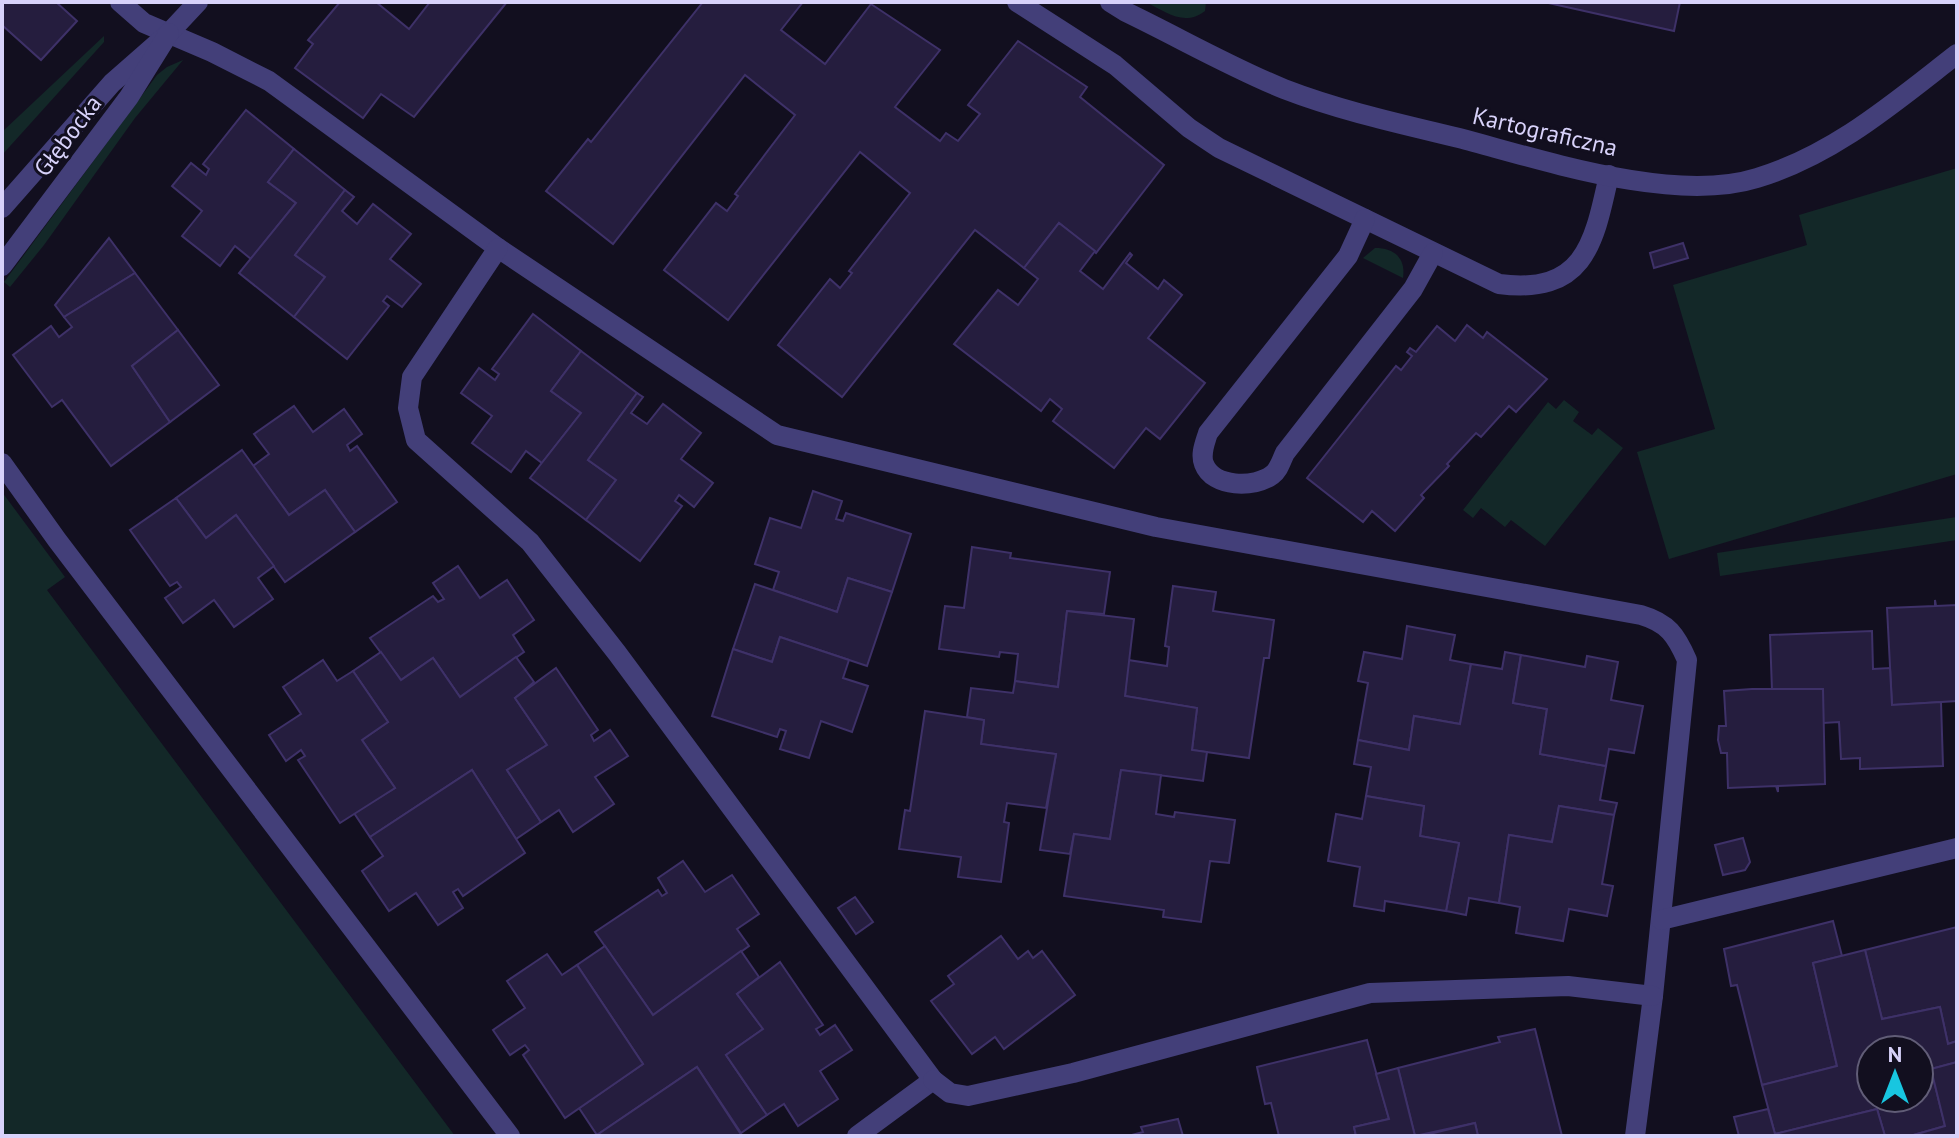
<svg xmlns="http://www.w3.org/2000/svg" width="1959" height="1138" font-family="'PT Sans',sans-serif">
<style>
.green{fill:#132828}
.building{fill:#251d3e;stroke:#3e3168;stroke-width:2;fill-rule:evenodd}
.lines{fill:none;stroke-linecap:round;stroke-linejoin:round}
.minor{stroke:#433f79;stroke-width:20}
.labels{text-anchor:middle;stroke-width:6;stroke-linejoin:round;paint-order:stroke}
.street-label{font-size:24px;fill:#d8d2fa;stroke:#120f1f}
</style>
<rect width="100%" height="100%" fill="#120f1f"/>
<g class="green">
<path d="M1146 2H1206L1205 11C1184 27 1166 12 1146 2Z"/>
<polygon points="104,36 104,42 2,155 2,132"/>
<polygon points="183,60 135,118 44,245 10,287 4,282 157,75 167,67"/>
<polygon points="1957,168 1957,474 1669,559 1637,452 1715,429 1673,285 1807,245 1799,215"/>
<path d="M1375 248C1394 248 1406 258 1403 278L1363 258Z"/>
<polygon points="1564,400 1579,412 1573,421 1592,435 1598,428 1623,448 1545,546 1511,520 1505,527 1481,508 1473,518 1463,510 1548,402 1556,409"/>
<polygon points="2,492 65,577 47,590 455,1136 2,1136"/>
<polygon points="1957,517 1957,540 1720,576 1717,553"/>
</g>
<g class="building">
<polygon points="2,2 56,2 77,21 41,60 2,25"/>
<polygon points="340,2 376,2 409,29 430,2 507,2 414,117 381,94 363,118 295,68 313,44 308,40"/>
<polygon points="703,2 803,2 781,30 825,64 871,4 940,50 895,107 940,141 946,133 958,141 980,114 968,105 1018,41 1087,87 1080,97 1164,165 1096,253 1059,223 1024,268 975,230 842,397 778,345 830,279 840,288 852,273 849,271 910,193 860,152 728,320 664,270 716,203 727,211 738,196 735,194 795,115 745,75 613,244 546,191 588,139 591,142"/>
<polygon points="1544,2 1680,2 1674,31"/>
<polygon points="246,110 294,149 268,182 296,203 251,259 235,246 220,266 182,236 202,211 172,186 191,163 206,175 209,169 203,164"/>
<polygon points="294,149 345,190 295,255 325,277 294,317 239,273 296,203 268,182"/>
<polygon points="345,190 354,197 342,211 357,224 373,204 411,234 390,259 421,284 402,307 387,296 383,301 389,306 347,359 294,317 325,277 295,255"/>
<polygon points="1059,223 1095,251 1080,271 1103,289 1130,253 1132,255 1126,263 1158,289 1164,280 1182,295 1148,338 1205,383 1160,439 1146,428 1114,468 1053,421 1062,409 1050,399 1041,411 954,344 998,290 1018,305 1038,279 1024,268"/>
<polygon points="109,238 135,273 64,317 55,305"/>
<polygon points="1683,243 1688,258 1654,268 1650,253"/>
<polygon points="135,273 178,330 132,366 170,422 111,466 62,400 52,407 13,355 51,326 59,337 72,327 64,317"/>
<polygon points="533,314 581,351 551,391 581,413 542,463 526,451 511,472 472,443 492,416 461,393 479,368 495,380 499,374 492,369"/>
<polygon points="1467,325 1483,338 1487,332 1547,379 1516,412 1509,406 1481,437 1476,433 1447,464 1449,466 1421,495 1424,498 1395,531 1372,511 1363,522 1307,478 1396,366 1401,370 1412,356 1407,352 1410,348 1416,352 1437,326 1455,341"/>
<polygon points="178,330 219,385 170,422 132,366"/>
<polygon points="581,351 637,393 588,460 616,480 586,520 530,478 581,413 551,391"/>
<polygon points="637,393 643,397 631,413 647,424 663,404 701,433 681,459 713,483 694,507 679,495 675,501 682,506 640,561 586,520 616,480 588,460"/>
<polygon points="294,406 313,432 344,409 362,434 347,445 350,451 357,446 397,502 355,532 325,490 289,515 253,466 269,454 254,434"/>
<polygon points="242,450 289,515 325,490 355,532 285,582 236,515 206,538 176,498"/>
<polygon points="813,491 842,501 836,519 843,521 846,513 911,534 892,592 848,578 837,612 773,590 779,572 755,564 770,518 801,528"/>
<polygon points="176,498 206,538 236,515 274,566 258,578 273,599 234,627 214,600 183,623 165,598 181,587 177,582 170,586 130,530"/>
<polygon points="972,547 1011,553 1010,558 1110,572 1104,614 1067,611 1058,687 1015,681 1018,654 1000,652 999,657 939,649 945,606 964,608"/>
<polygon points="458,566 480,598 507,580 534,620 513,635 524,652 460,697 433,658 401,680 370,638 433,596 438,602 444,599 433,583"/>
<polygon points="848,578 892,592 867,666 780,637 772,662 733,649 755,584 837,612"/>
<polygon points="1173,586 1216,592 1213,611 1274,620 1269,658 1264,658 1249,758 1192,750 1197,708 1125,696 1128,660 1167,666 1169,647 1165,646"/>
<polygon points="1935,600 1936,606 1957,605 1957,701 1892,705 1887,608 1935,606"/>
<polygon points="1067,611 1134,619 1125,696 1197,708 1192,750 1207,752 1203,781 1121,770 1110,839 1074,834 1070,854 1040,850 1056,754 981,744 984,720 967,717 971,688 1013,693 1015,681 1058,687"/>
<polygon points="1407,626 1455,635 1450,660 1471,664 1460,724 1414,716 1409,750 1358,740 1368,683 1358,681 1364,652 1402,659"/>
<polygon points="1872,631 1873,669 1890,668 1892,705 1941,702 1943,766 1860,769 1860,758 1841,759 1839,722 1823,723 1823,689 1772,690 1770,635"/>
<polygon points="780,637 849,660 843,678 868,686 852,732 821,721 809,758 780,749 786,731 780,729 777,737 712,716 733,649 772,662"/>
<polygon points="381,652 401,680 433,658 460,697 516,657 534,682 515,698 547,745 507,770 541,822 516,839 472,770 370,837 354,813 395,788 362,740 388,722 353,671"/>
<polygon points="1505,652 1521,655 1513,703 1547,709 1540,754 1606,766 1600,800 1617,803 1614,815 1559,806 1552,842 1509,835 1499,903 1469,898 1466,915 1446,911 1459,843 1420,836 1424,806 1366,796 1371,767 1354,764 1358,740 1409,750 1414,716 1460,724 1471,664 1502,669"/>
<polygon points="1521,655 1585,667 1587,656 1618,662 1611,700 1643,706 1634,753 1609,749 1606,766 1540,754 1547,709 1513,703"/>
<polygon points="323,660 337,681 353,671 388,722 362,740 395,788 340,823 298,760 305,756 301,750 286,761 269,735 301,714 283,687"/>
<polygon points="556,668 598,730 591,735 594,741 610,730 628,756 595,777 614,804 573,832 559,810 541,822 507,770 547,745 515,698"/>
<polygon points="1752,689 1823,689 1825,784 1778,786 1778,792 1776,786 1728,788 1727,753 1721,753 1718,740 1719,726 1726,726 1724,691"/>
<polygon points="925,711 984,720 981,744 1056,754 1046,808 1007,803 1004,822 1009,823 1001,882 958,877 961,857 899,849 905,810 910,811"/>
<polygon points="472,770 525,853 463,896 458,889 453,892 463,908 438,925 416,893 389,911 362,871 383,856 370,837"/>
<polygon points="1121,770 1161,775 1156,814 1174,817 1175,812 1235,820 1229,863 1210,861 1201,922 1163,917 1164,910 1064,896 1074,834 1110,839"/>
<polygon points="1366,796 1424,806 1420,836 1459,843 1446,911 1385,901 1384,911 1354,906 1360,867 1328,861 1336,814 1362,819"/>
<polygon points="1559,806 1614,815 1602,884 1613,886 1607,916 1569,909 1563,941 1516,933 1520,907 1499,903 1509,835 1552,842"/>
<polygon points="1743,838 1750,862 1745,870 1723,875 1715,845"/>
<polygon points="683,861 705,892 732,875 759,914 737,929 749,946 653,1015 595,932 658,890 662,896 667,893 658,878"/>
<polygon points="855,897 873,922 856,934 838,908"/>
<polygon points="1833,921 1842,956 1813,963 1837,1066 1762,1085 1737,985 1731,986 1724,949"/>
<polygon points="1957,927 1957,1041 1948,1044 1940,1007 1882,1019 1865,950"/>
<polygon points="1001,936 1018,959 1028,951 1033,958 1042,951 1075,995 1004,1049 995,1037 972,1054 931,1001 954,984 948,976"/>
<polygon points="605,946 653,1015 741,951 759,977 737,994 763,1029 726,1055 767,1115 741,1133 697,1067 597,1135 579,1108 643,1064 577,965"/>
<path d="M1865 950 1882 1019 1940 1007 1948 1044 1957 1041V1062L1931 1069 1945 1126 1910 1136H1885L1877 1109 1775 1134 1762 1085 1837 1066 1813 963ZM1871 1050H1919V1098H1871Z"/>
<polygon points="547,954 562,975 577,965 643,1064 565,1118 523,1055 529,1050 525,1045 510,1055 493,1030 525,1008 507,981"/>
<polygon points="780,962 823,1025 816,1029 820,1035 835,1025 852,1050 820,1071 838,1099 798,1126 784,1104 767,1115 726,1055 763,1029 737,994"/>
<polygon points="1535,1029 1562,1136 1478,1136 1475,1123 1415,1136 1398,1068 1500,1042 1498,1037"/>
<polygon points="1367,1040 1389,1119 1354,1127 1356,1136 1279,1136 1271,1103 1265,1104 1257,1067"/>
<polygon points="1957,1062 1957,1136 1910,1136 1945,1126 1931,1069"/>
<polygon points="697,1067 742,1136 598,1136 597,1135"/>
<polygon points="1398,1068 1415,1136 1356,1136 1354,1127 1389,1119 1376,1074"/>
<polygon points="1768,1109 1775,1134 1877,1109 1885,1136 1739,1136 1734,1117"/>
<polygon points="1178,1119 1183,1136 1128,1136 1143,1132 1141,1127"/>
<polygon points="1475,1123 1478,1136 1421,1136"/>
</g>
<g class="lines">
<g class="minor">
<path d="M120 2 144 23 212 52 269 81 498 248 777 435 1156 527 1641 615C1668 623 1676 635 1687 660L1653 996 1635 1136"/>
<path d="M1017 2 1115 65 1189 128 1219 148 1499 284C1585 295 1594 243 1609 175"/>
<path d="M1110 2 1126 12C1178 37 1230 67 1284 89 1341 111 1401 124 1459 138 1543 160 1674 204 1757 178 1834 155 1895 102 1957 54"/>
<polyline points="2,208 112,83 169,33 198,2"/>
<path d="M1365 219 1348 256 1208 433C1205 443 1200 454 1204 464 1213 488 1255 488 1272 475 1279 470 1281 461 1285 453L1413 289 1433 253"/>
<polyline points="498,248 412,377 408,408 416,440 530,542 617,653 933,1080 857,1136"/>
<polyline points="2,266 129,97 169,33"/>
<polyline points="2,463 57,540 510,1136"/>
<polyline points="1661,920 1957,848"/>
<polyline points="933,1080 950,1093 968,1096 1073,1073 1370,993 1568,986 1653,996"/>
</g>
</g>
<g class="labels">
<g class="street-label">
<text transform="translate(1545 132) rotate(13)" y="8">Kartograficzna</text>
<text transform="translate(68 136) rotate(-53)" y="8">Głębocka</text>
</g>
</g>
<rect width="1959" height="1138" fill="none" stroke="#d8d2fa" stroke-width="8"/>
<g transform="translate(1895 1074)"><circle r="38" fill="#120f1f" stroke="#615d77" stroke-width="2"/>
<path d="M0-6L14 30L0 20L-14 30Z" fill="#18c6e0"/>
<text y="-12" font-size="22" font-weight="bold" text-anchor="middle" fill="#d8d2fa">N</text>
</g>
</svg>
